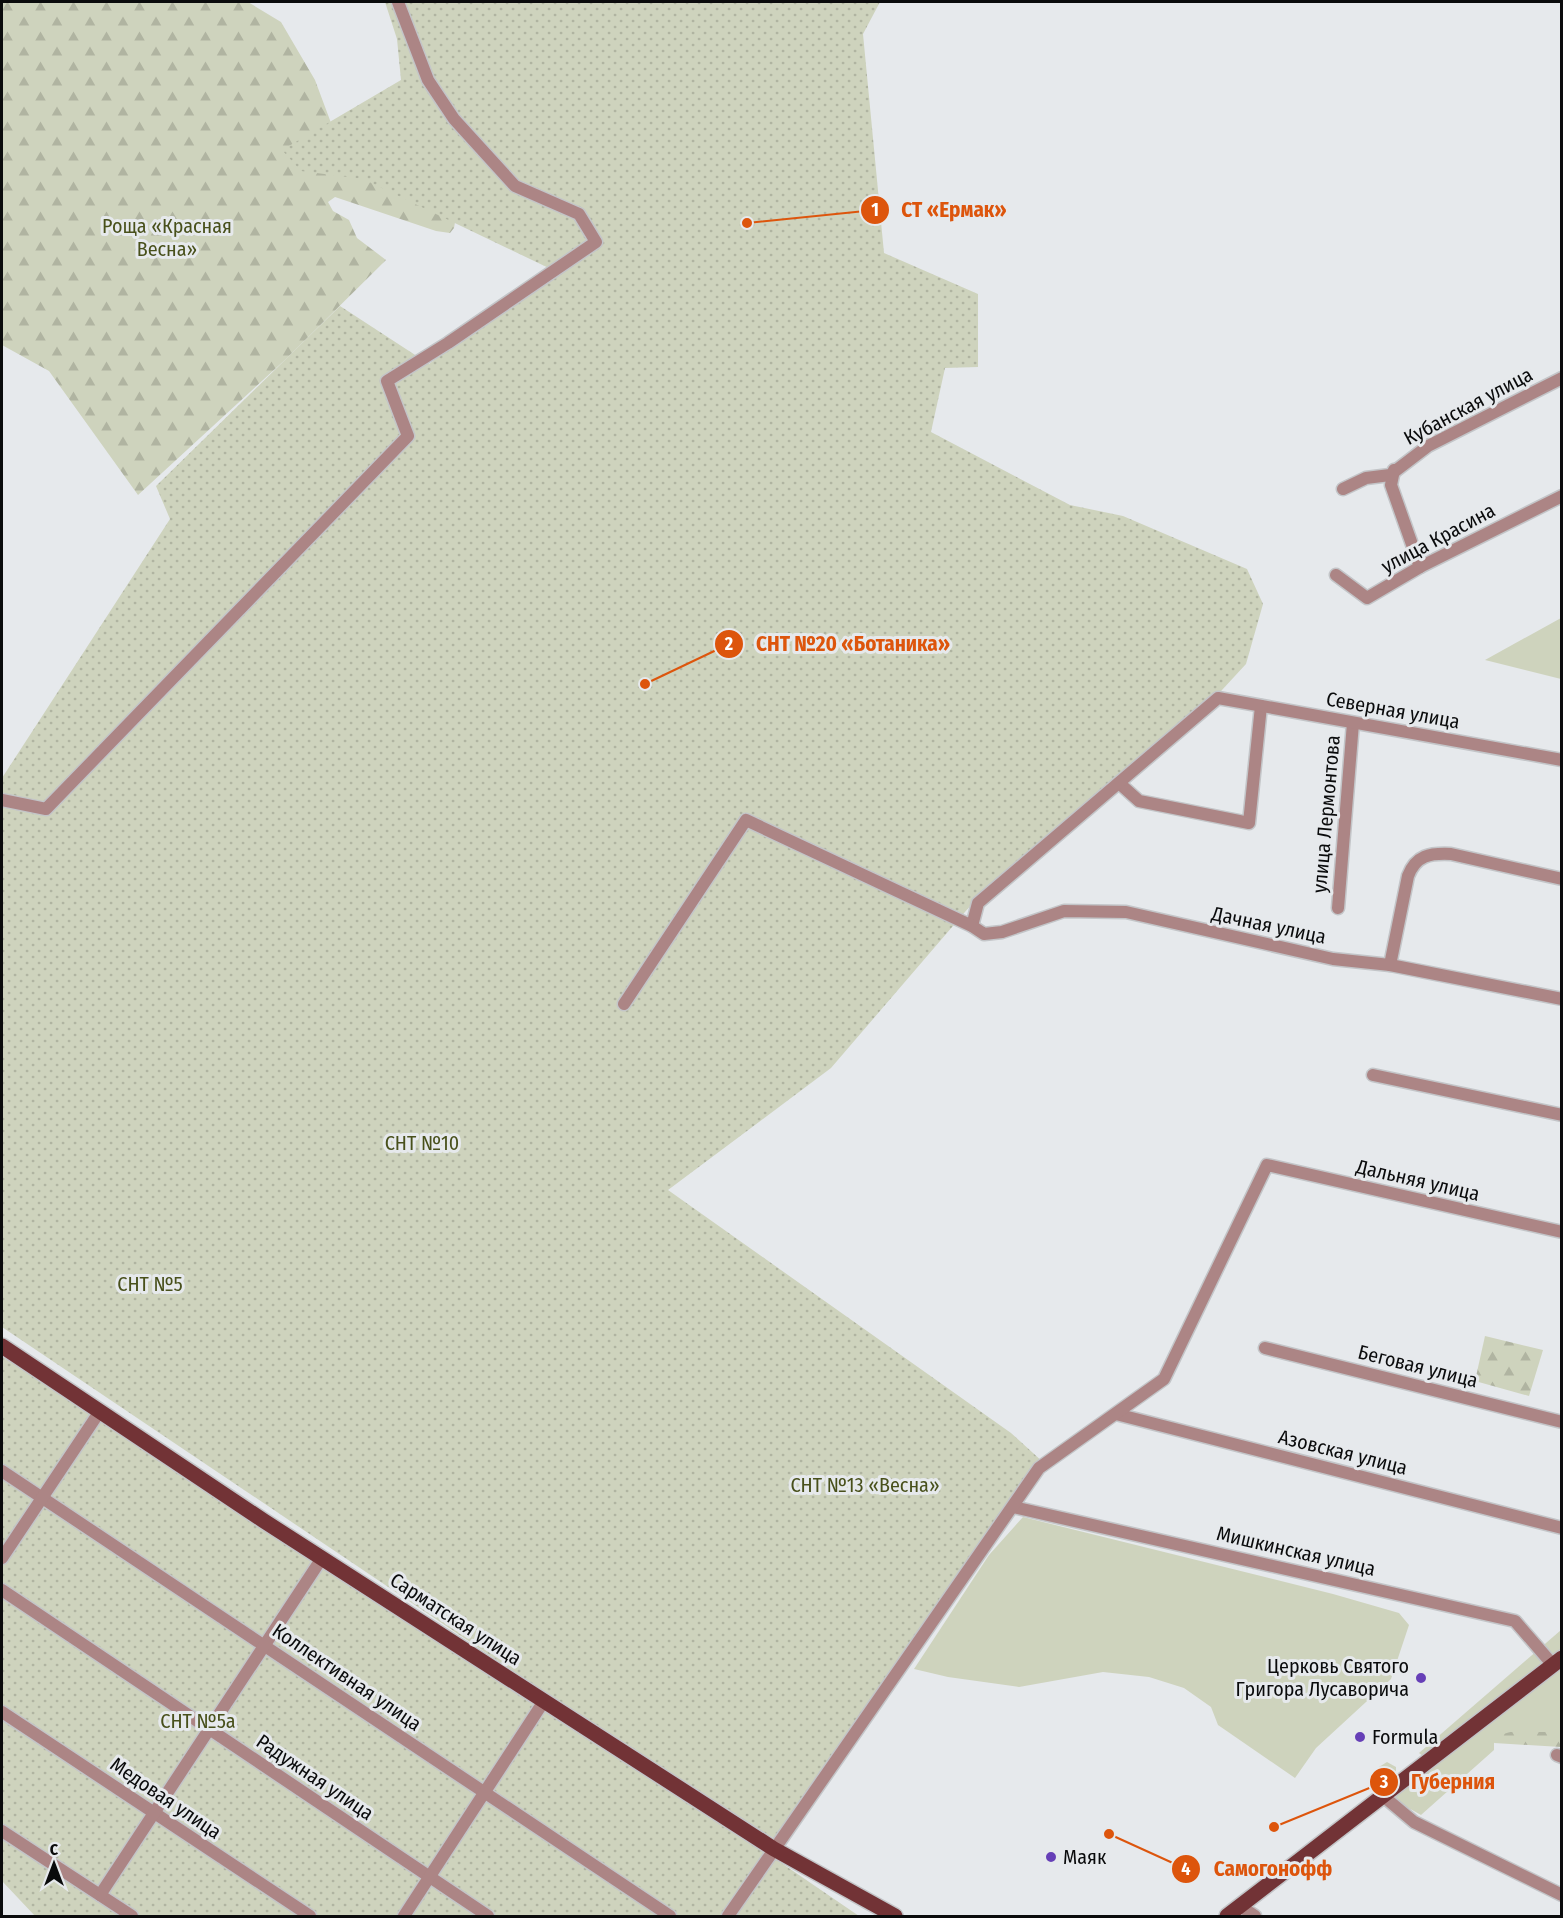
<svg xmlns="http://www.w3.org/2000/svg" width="1563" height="1918" font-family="'Fira Sans Condensed',sans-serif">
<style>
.grass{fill:#ced3bd}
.forest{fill:url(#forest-firs)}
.garden{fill:url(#garden-dots)}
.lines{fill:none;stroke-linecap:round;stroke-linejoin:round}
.minor-casing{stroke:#c3c5c8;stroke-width:15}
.major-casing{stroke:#c3c5c8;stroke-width:18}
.minor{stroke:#ac8585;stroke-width:12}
.major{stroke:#723336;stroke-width:15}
.poi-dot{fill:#663fb7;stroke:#e6e9ec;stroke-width:2}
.labels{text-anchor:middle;stroke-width:6;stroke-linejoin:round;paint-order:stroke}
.park-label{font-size:20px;fill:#48501b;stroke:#e6e9ec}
.street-label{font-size:20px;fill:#0a0b0c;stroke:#e6e9ec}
.poi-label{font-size:20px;fill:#0a0b0c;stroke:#e6e9ec;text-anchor:start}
.leader{fill:none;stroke:#dd550c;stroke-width:2}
.callout-dot{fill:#dd550c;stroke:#e6e9ec;stroke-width:2}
.mark-label{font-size:18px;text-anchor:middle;font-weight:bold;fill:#fff}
.callout-label{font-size:21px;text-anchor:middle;font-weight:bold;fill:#dd550c;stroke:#e6e9ec;stroke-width:6;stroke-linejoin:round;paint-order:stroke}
</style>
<defs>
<pattern id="forest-firs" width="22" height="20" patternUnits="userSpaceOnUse" patternTransform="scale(1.5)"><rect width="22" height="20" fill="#ced3bd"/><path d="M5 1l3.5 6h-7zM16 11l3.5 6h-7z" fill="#b0b4a1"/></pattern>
<pattern id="garden-dots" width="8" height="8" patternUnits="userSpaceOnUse" patternTransform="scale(1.5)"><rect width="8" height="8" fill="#ced3bd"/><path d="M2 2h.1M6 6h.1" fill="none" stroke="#b0b4a1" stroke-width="1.8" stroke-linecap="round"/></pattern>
</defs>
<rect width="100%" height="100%" fill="#e6e9ec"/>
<g class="grass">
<polygon points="1561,618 1561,679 1485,660"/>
<polygon points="1023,1517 1333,1594 1399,1613 1409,1625 1391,1679 1316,1748 1295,1778 1218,1725 1211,1707 1184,1688 1149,1677 1103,1672 1019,1687 948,1677 914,1669 989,1555"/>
<polygon points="1561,1630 1561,1649 1424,1757 1419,1753"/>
<polygon points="1561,1662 1561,1732 1510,1732 1494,1743 1494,1750 1421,1815 1396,1801 1392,1793"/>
<polygon points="1387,1762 1396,1767 1396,1771 1384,1781 1376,1774 1379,1767"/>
</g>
<g class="forest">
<polygon points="2,2 248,2 281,22 315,80 334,131 457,211 454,228 450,233 436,231 335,197 328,202 333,211 349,220 357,238 386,260 287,358 138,495 49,371 2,345"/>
<polygon points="1485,1336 1543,1350 1529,1396 1475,1381"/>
<polygon points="1510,1732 1561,1732 1561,1747 1494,1743 1497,1736"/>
</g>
<g class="garden">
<polygon points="385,2 880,2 863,34 884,253 978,294 978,367 945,368 931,432 1070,505 1123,516 1247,569 1263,604 1246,664 1210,703 1024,870 989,884 831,1068 668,1190 1011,1433 1044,1463 780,1842 629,1749 2,1327 2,778 170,519 156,486 340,306 429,364 555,271 363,179 301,171 282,150 401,80 397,39"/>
<polygon points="2,1356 537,1707 777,1860 859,1916 35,1916 2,1881"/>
</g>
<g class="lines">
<g class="minor-casing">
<g id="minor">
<polyline points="1394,470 1391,485 1420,567"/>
<polyline points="1343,489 1366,478 1390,475 1428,446 1562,378"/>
<polyline points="1336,575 1367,598 1420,567 1562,496"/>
<polyline points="1119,783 1139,801 1249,823 1261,706"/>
<polyline points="2,800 46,809 408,436 387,381 448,343 596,242 579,214 515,186 454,119 428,80 398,2"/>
<polyline points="1338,908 1353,723"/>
<polyline points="972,926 978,903 1218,698 1562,760"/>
<path d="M1390 965 1408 876C1416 855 1430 853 1451 854L1562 879"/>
<polyline points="624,1004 746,820 972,926 984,934 1002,932 1064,911 1126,912 1333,959 1390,965 1562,999"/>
<polyline points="1373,1075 1562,1115"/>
<polyline points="1265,1348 1562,1422"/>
<polyline points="1116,1414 1562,1528"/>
<polyline points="2,1471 670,1916"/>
<polyline points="1013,1507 1515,1621 1553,1665"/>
<polyline points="2,1558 100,1411"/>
<polyline points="2,1590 488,1916"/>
<polyline points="2,1712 310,1916"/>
<polyline points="1557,1755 1562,1757"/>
<polyline points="1382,1795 1414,1822 1562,1895"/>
<polyline points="2,1831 132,1916"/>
<polyline points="100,1895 322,1558"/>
<polyline points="1240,1906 1255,1916"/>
<polyline points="404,1916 544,1701"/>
<polyline points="728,1916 1039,1468 1164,1379 1267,1165 1562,1232"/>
</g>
</g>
<g class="major-casing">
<g id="major">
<polyline points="2,1346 264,1521 774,1849 895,1916"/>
<polyline points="1227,1916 1562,1658"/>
</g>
</g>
<use href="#minor" class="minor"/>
<use href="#major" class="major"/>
</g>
<g class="poi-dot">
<circle cx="1421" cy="1678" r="6"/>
<circle cx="1360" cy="1737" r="6"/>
<circle cx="1051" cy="1857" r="6"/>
</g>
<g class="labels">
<g class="park-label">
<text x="167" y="233">Роща «Красная<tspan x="167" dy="23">Весна»</tspan></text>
<text x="422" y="1150">СНТ №10</text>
<text x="150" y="1291">СНТ №5</text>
<text x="865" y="1492">СНТ №13 «Весна»</text>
<text x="198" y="1728">СНТ №5а</text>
</g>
<g class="street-label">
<text transform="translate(1468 406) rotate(-28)" y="7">Кубанская улица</text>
<text transform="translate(1438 538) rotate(-28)" y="7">улица Красина</text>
<text transform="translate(1393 710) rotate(10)" y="7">Северная улица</text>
<text transform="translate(1326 814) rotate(-85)" y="7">улица Лермонтова</text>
<text transform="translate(1269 925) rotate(12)" y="7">Дачная улица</text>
<text transform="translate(1418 1180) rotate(13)" y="7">Дальняя улица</text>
<text transform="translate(1418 1366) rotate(14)" y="7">Беговая улица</text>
<text transform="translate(1343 1452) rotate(14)" y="7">Азовская улица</text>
<text transform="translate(1296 1551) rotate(13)" y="7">Мишкинская улица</text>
<text transform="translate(456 1619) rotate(33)" y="7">Сарматская улица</text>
<text transform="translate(347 1677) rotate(34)" y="7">Коллективная улица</text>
<text transform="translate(315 1777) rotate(34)" y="7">Радужная улица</text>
<text transform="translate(166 1798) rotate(34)" y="7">Медовая улица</text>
</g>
<g class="poi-label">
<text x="1409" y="1673" text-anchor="end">Церковь Святого<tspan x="1409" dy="23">Григора Лусаворича</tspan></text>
<text x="1372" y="1744">Formula</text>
<text x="1063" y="1864">Маяк</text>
</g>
</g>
<path class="leader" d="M747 223L875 210M645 684L729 644M1274 1827L1384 1782M1109 1834L1186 1869"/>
<g class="callout-dot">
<circle cx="747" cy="223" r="6"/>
<circle cx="645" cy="684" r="6"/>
<circle cx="1274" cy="1827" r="6"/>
<circle cx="1109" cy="1834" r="6"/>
<circle cx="875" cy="210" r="15"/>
<circle cx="729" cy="644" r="15"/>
<circle cx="1384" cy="1782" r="15"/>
<circle cx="1186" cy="1869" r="15"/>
</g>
<g class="mark-label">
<text x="875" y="216">1</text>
<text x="729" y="650">2</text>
<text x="1384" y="1788">3</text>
<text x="1186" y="1875">4</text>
</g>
<g class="callout-label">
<text x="954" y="217">СТ «Ермак»</text>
<text x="853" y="651">СНТ №20 «Ботаника»</text>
<text x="1453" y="1789">Губерния</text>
<text x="1273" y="1876">Самогонофф</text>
</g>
<rect width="1563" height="1918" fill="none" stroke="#0a0b0c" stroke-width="6"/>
<g transform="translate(54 1864)" stroke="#e6e9ec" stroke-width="4.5" paint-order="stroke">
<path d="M0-4.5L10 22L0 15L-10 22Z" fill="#0a0b0c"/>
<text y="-9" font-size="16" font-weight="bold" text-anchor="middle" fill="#0a0b0c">С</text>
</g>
</svg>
